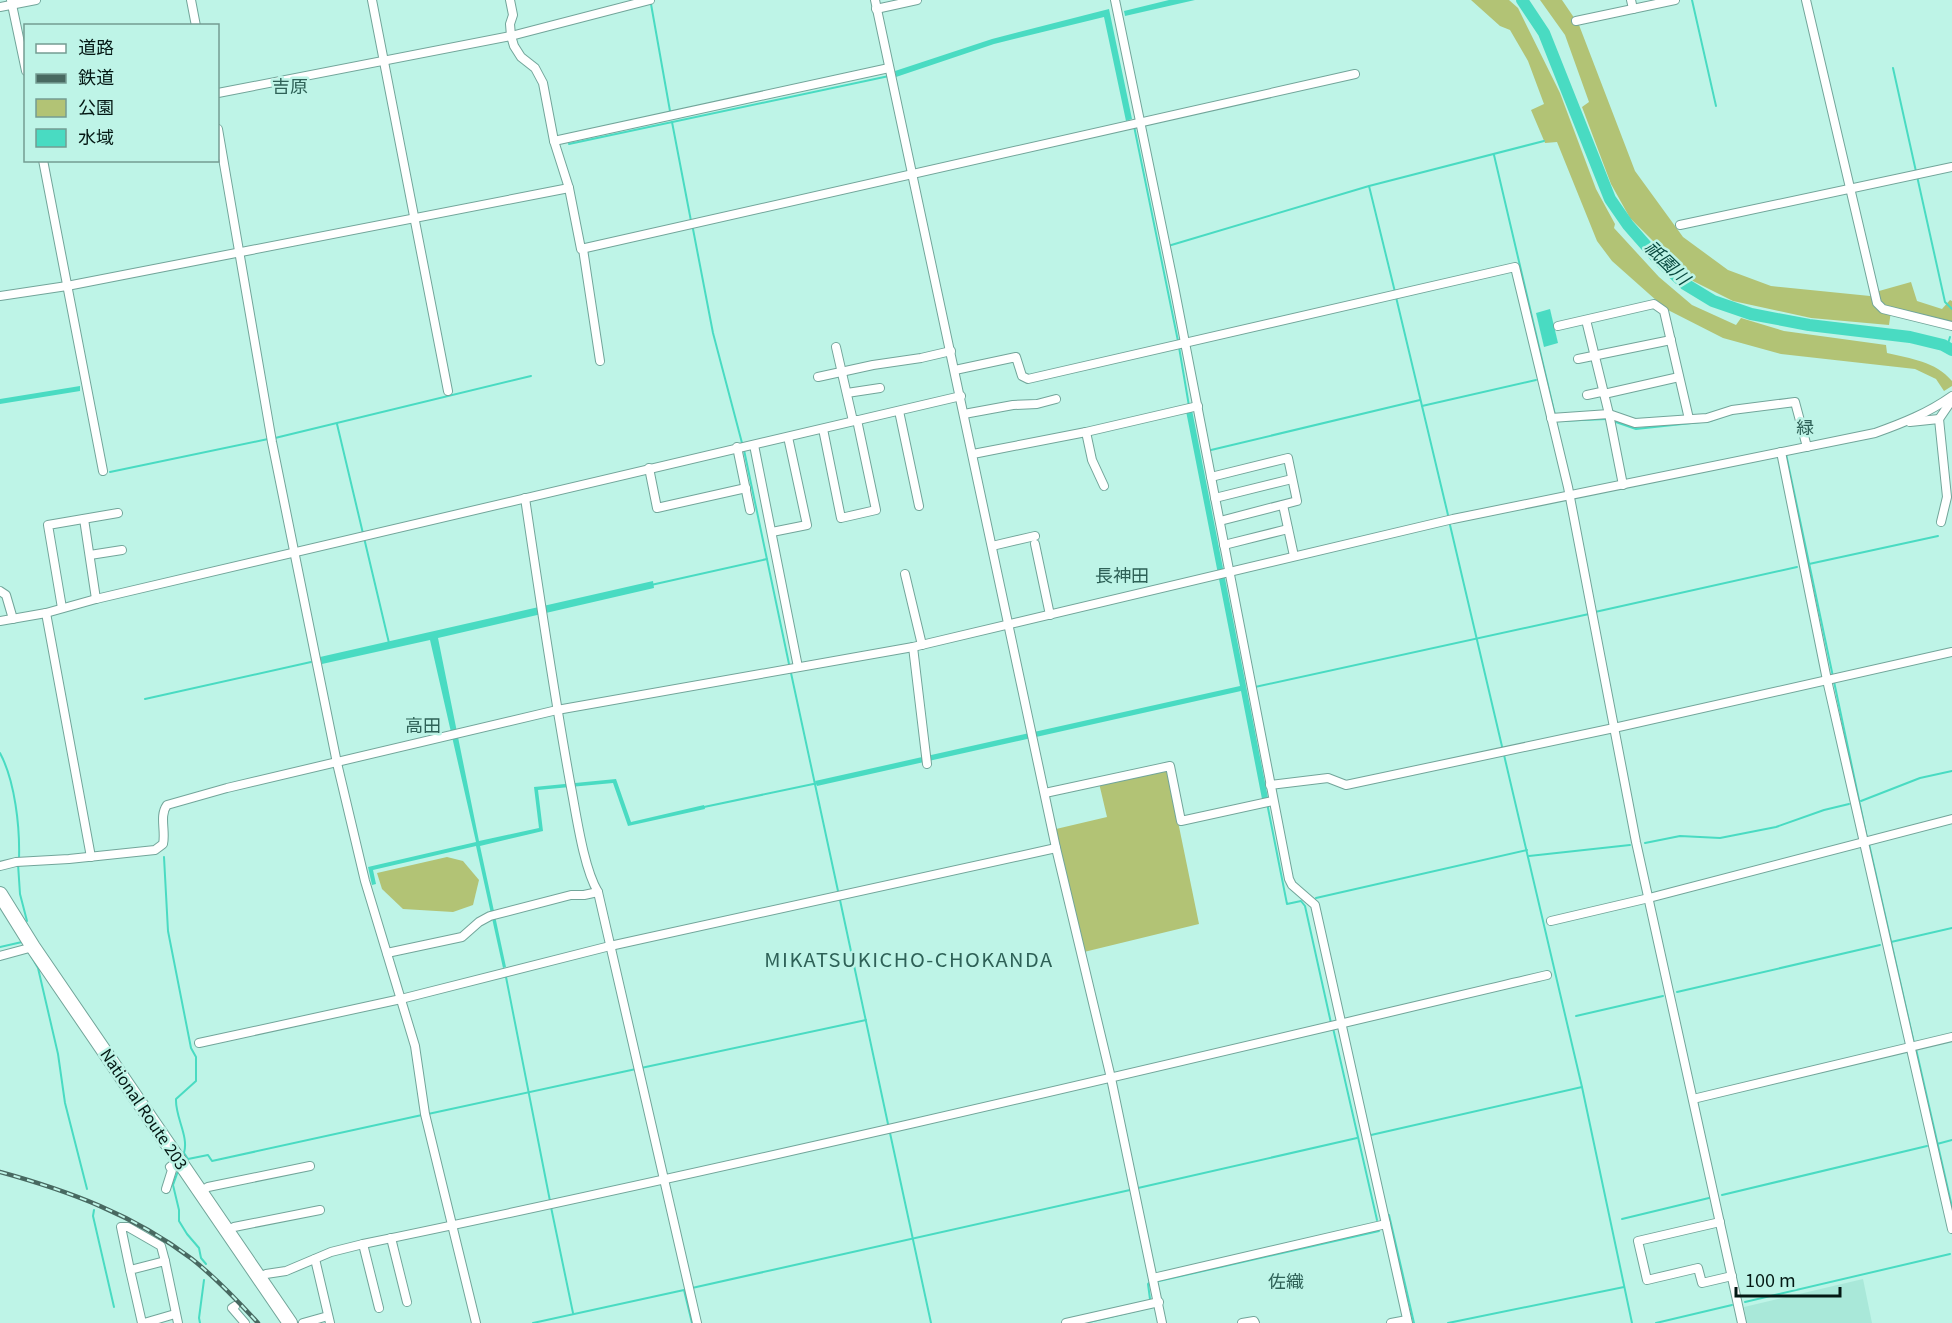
<svg xmlns="http://www.w3.org/2000/svg" width="1952" height="1323" font-family="Georgia,'Noto Sans JP',serif">
<style>
.built{fill:#a9e8d9}
.green{fill:#b2c375}
.water{fill:#49dbc2}
.lines{fill:none;stroke-linecap:round;stroke-linejoin:round}
.stream{stroke:#49dbc2;stroke-width:2}
.river{stroke:#49dbc2;stroke-width:12}
.street-casing{stroke:#72a59a;stroke-width:10}
.highway-casing{stroke:#72a59a;stroke-width:16}
.street{stroke:#fff;stroke-width:8}
.highway{stroke:#fff;stroke-width:14}
.rail-casing{stroke:#486961;stroke-width:4.5}
.rail{stroke:#bef4e7;stroke-width:2;stroke-dasharray:7;stroke-linecap:butt}
.labels{text-anchor:middle;stroke-width:5;stroke-linejoin:round;paint-order:stroke}
.street-label{font-size:16px;fill:#041814;stroke:#bef4e7}
.neighbourhood-label{font-size:18px;fill:#2e6157;stroke:#bef4e7}
.water-label{font-size:18px;font-style:italic;fill:#094a40;stroke:#bef4e7}
.quarter-label{font-size:20px;letter-spacing:1.5px;fill:#2e6157;stroke:#bef4e7}
</style>
<rect width="100%" height="100%" fill="#bef4e7"/>
<polygon class="built" points="1863,1279 1872,1323 1747,1323 1744,1307"/>
<g class="green">
<path d="M1471 0H1509L1518 8 1560 93 1596 189 1615 224 1614 228 1659 277 1692 305 1736 325 1741 318 1784 331 1886 345 1887 353C1911 359 1935 361 1952 381V386L1944 391 1936 379 1915 369 1781 354 1723 338 1666 309 1612 261 1597 241 1557 142 1545 143 1531 110 1544 104 1528 61 1510 30 1500 26Z"/>
<polygon points="1540,0 1562,0 1579,25 1635,171 1683,237 1728,270 1771,286 1870,296 1879,291 1911,282 1917,301 1942,309 1950,300 1952,301 1952,322 1941,319 1891,311 1889,325 1811,318 1733,301 1693,281 1630,218 1611,184 1582,107 1589,102 1565,35"/>
<polygon points="1167,768 1199,924 1084,952 1056,829 1107,817 1099,783"/>
<polygon points="447,857 463,861 479,880 473,905 453,912 403,909 382,889 377,873"/>
</g>
<g class="water">
<polygon points="1169,0 1195,0 1125,16 1124,11"/>
<polygon points="1109,9 1132,119 1126,121 1104,17 994,44 896,77 895,71 992,39"/>
<polygon points="1550,309 1558,343 1544,347 1536,313"/>
<polygon points="80,386 80,391 0,404 0,399"/>
<polygon points="1192,410 1268,798 1262,799 1241,691 817,786 815,781 1240,686 1186,411"/>
<polygon points="653,581 654,588 438,638 479,841 539,828 534,787 616,779 631,822 704,805 705,809 628,826 613,783 538,790 543,831 480,846 506,967 503,968 476,846 373,870 376,884 372,885 368,867 476,842 430,640 322,664 320,657"/>
</g>
<g class="lines">
<g class="stream">
<polyline points="1692,0 1716,106"/>
<polyline points="651,4 670,111"/>
<polyline points="1893,68 1945,302 1952,309"/>
<polyline points="672,122 691,221"/>
<polyline points="1134,126 1178,341"/>
<polyline points="569,144 889,76"/>
<polyline points="1494,155 1555,415"/>
<polyline points="1369,186 1395,292"/>
<polyline points="693,229 713,333 742,443"/>
<polyline points="1168,246 1369,186 1544,141"/>
<polyline points="1396,297 1448,515"/>
<polyline points="1179,347 1189,406"/>
<polyline points="1947,347 1950,337"/>
<polyline points="1422,406 1536,380"/>
<polyline points="1796,420 1802,442"/>
<polyline points="1557,421 1607,419"/>
<polyline points="1613,421 1636,429 1710,421 1718,418"/>
<polyline points="337,424 389,643"/>
<polyline points="275,438 531,376"/>
<polyline points="744,450 789,664"/>
<polyline points="1211,450 1420,400"/>
<polyline points="1786,454 1867,838"/>
<polyline points="110,472 268,439"/>
<polyline points="1450,525 1582,1087 1632,1323"/>
<polyline points="1809,564 1938,536"/>
<polyline points="651,585 767,559"/>
<polyline points="1595,612 1797,567"/>
<polyline points="791,673 838,891"/>
<polyline points="1255,687 1589,614"/>
<polyline points="145,699 311,662"/>
<path d="M0 753C15 781 20 827 19 859"/>
<polyline points="1861,801 1920,778 1952,771"/>
<polyline points="1267,803 1287,904 1301,901 1305,906 1331,1023"/>
<polyline points="704,807 818,783"/>
<polyline points="1645,843 1680,836 1720,838 1776,827 1824,810 1849,804"/>
<polyline points="1869,844 1914,1043"/>
<polyline points="1529,856 1630,845"/>
<path d="M164 857 168 931 191 1048 196 1057V1081L176 1099C175 1117 189 1136 184 1153L188 1159 208 1155 212 1161 422 1115"/>
<polyline points="18,864 20,894 27,921"/>
<polyline points="1316,898 1527,850"/>
<polyline points="840,900 888,1124"/>
<polyline points="1891,942 1952,928"/>
<polyline points="0,947 22,942 21,940"/>
<polyline points="30,954 38,968 58,1054 65,1103 87,1189"/>
<polyline points="506,977 550,1201"/>
<polyline points="1677,992 1880,945"/>
<polyline points="1576,1016 1663,996"/>
<polyline points="1333,1028 1377,1220"/>
<polyline points="1916,1049 1952,1207"/>
<polyline points="641,1068 866,1020"/>
<polyline points="428,1114 636,1069"/>
<polyline points="890,1133 931,1323"/>
<polyline points="1371,1135 1582,1087"/>
<polyline points="1937,1144 1952,1140"/>
<polyline points="178,1171 173,1185 179,1210 179,1221 187,1234 199,1248 201,1258 206,1264"/>
<polyline points="1138,1188 1357,1138"/>
<polyline points="1722,1195 1927,1146"/>
<polyline points="551,1207 573,1313"/>
<polyline points="94,1210 93,1216 114,1307"/>
<polyline points="1389,1215 1414,1323"/>
<polyline points="1622,1219 1709,1198"/>
<polyline points="1159,1281 1379,1231"/>
<polyline points="1149,1283 1148,1284 1150,1299"/>
<polyline points="692,1288 1130,1190"/>
<polyline points="1745,1302 1950,1254"/>
<polyline points="200,1323 199,1318 204,1280"/>
<polyline points="533,1323 684,1290 692,1323"/>
<polyline points="1085,1323 1152,1307"/>
<polyline points="1448,1323 1624,1287"/>
<polyline points="1656,1323 1732,1305"/>
</g>
<polyline class="river" points="1522,0 1544,33 1610,199 1628,225 1656,257 1685,284 1713,301 1751,314 1809,325 1910,337 1943,345 1952,350"/>
<g class="street-casing">
<g id="street">
<polyline points="11,0 26,71"/>
<polyline points="191,0 196,26"/>
<polyline points="372,0 448,391"/>
<polyline points="510,0 513,15 510,24 511,36 514,46 521,57 535,68 543,83 554,141 569,188 581,249 1355,74"/>
<polyline points="875,0 1056,848 1111,1078 1162,1323"/>
<polyline points="1115,0 1174,286 1289,879 1292,885 1315,905 1408,1323"/>
<polyline points="1631,0 1633,9"/>
<polyline points="1806,0 1877,303 1883,309 1952,326"/>
<polyline points="0,7 36,0"/>
<polyline points="876,9 917,0"/>
<polyline points="1576,21 1675,0"/>
<polyline points="218,93 511,36 650,0"/>
<polyline points="218,129 272,442 337,763 365,881 415,1046 425,1114 476,1323"/>
<polyline points="554,141 889,68"/>
<polyline points="43,160 103,471"/>
<polyline points="1680,225 1952,167"/>
<polyline points="583,249 600,361"/>
<polyline points="0,296 67,286 569,188"/>
<polyline points="1586,320 1609,414 1623,485"/>
<polyline points="1558,326 1654,304 1664,311 1689,419"/>
<polyline points="836,347 853,421"/>
<polyline points="1578,359 1671,340"/>
<polyline points="955,370 1016,357 1022,376 1028,379 1515,267 1568,487 1636,842 1742,1323"/>
<polyline points="818,377 873,365 921,358 951,351"/>
<polyline points="847,393 880,388"/>
<polyline points="1587,395 1601,392 1604,394 1679,377"/>
<polyline points="899,411 919,506"/>
<polyline points="964,414 1013,405 1037,404 1056,399"/>
<polyline points="1551,418 1609,414 1635,423 1707,418 1732,410 1795,402 1807,447"/>
<polyline points="1939,419 1947,497 1941,522"/>
<polyline points="1910,422 1939,419 1952,400"/>
<polyline points="823,429 841,518 876,510 857,420"/>
<polyline points="1086,432 1092,460 1104,486"/>
<polyline points="754,445 798,667"/>
<polyline points="737,447 750,510"/>
<polyline points="1781,452 1827,680 1952,1229"/>
<polyline points="973,454 1086,432 1198,406"/>
<polyline points="649,468 657,508 746,488"/>
<polyline points="1211,477 1288,458 1297,501 1220,521"/>
<path d="M525 498C539 593 553 688 570 782 576 812 583 867 598 892L697 1323"/>
<polyline points="1215,498 1292,479"/>
<polyline points="1283,505 1294,556"/>
<polyline points="84,519 96,599"/>
<polyline points="772,532 807,525 788,437"/>
<polyline points="1035,544 1050,615"/>
<polyline points="1224,545 1288,529"/>
<polyline points="992,546 1035,536"/>
<polyline points="90,555 122,550"/>
<polyline points="905,574 922,645"/>
<polyline points="0,591 6,595 13,619"/>
<polyline points="62,608 48,525 118,513"/>
<polyline points="46,613 91,857"/>
<polyline points="0,621 46,613 96,599 961,396"/>
<polyline points="913,647 927,764"/>
<polyline points="1270,785 1328,778 1346,785 1614,728 1952,652"/>
<polyline points="1045,793 1170,766 1181,821 1273,801"/>
<path d="M0 866 16 862 69 859 155 850 163 844C166 831 159 816 167 805L227 788 557 710 913 647 1453 519 1875 433C1903 423 1928 413 1952 396"/>
<polyline points="1551,921 1649,898 1952,819"/>
<polyline points="387,953 462,937 479,922 490,916 571,895 584,895 598,892"/>
<polyline points="0,956 33,947"/>
<polyline points="199,1043 401,999 610,946 1056,848"/>
<polyline points="1693,1099 1952,1037"/>
<polyline points="166,1189 172,1170 170,1167 179,1160"/>
<polyline points="200,1192 208,1187 310,1166"/>
<polyline points="1720,1222 1638,1241 1647,1280 1698,1268 1702,1283 1732,1276"/>
<polyline points="227,1231 234,1227 320,1210"/>
<polyline points="391,1238 407,1302"/>
<polyline points="363,1244 379,1308"/>
<polyline points="315,1259 330,1323"/>
<polyline points="130,1270 121,1227 128,1227 161,1246 165,1261"/>
<path d="M258 1278 266 1274 286 1271 331 1252 363 1244C759 1162 1153 1068 1547 975"/>
<polyline points="1153,1278 1386,1224"/>
<polyline points="235,1306 232,1308 245,1323"/>
<polyline points="142,1323 130,1270 165,1261 178,1323"/>
<polyline points="144,1323 175,1314"/>
<polyline points="303,1323 328,1316"/>
<polyline points="1066,1323 1159,1302"/>
<polyline points="1242,1323 1254,1321 1255,1323"/>
<polyline points="1391,1323 1407,1320"/>
</g>
</g>
<g class="highway-casing">
<polyline id="highway" points="0,894 33,947 290,1323"/>
</g>
<use href="#street" class="street"/>
<use href="#highway" class="highway"/>
<g class="rail-casing">
<path id="rail" d="M0 1172C69 1191 134 1215 192 1259 216 1278 237 1300 258 1323"/>
</g>
<use href="#rail" class="rail"/>
</g>
<g class="labels">
<g class="street-label">
<text transform="translate(144 1109) rotate(56)" y="6">National Route 203</text>
</g>
<g class="neighbourhood-label">
<text x="290" y="93">吉原</text>
<text x="1805" y="434">緑</text>
<text x="1122" y="582">長神田</text>
<text x="423" y="732">高田</text>
<text x="1286" y="1288">佐織</text>
</g>
<g class="water-label">
<text transform="translate(1667 263) rotate(44)" y="6">祇園川</text>
</g>
<g class="quarter-label">
<text x="909" y="967">MIKATSUKICHO-CHOKANDA</text>
</g>
</g>
<rect x="24" y="24" width="195" height="138" fill="#bef4e7" stroke="#749c93" stroke-width="1.5"/>
<rect x="36" y="44" width="30" height="9" fill="#ffffff" stroke="#749c93" stroke-width="1.5"/>
<text x="78" y="54" font-size="18" fill="#041814">道路</text>
<rect x="36" y="74" width="30" height="9" fill="#486961" stroke="#749c93" stroke-width="1.5"/>
<text x="78" y="84" font-size="18" fill="#041814">鉄道</text>
<rect x="36" y="99" width="30" height="18" fill="#b2c375" stroke="#749c93" stroke-width="1.5"/>
<text x="78" y="114" font-size="18" fill="#041814">公園</text>
<rect x="36" y="129" width="30" height="18" fill="#49dbc2" stroke="#749c93" stroke-width="1.5"/>
<text x="78" y="144" font-size="18" fill="#041814">水域</text>
<path d="M1736 1287v9h104v-9" fill="none" stroke="#041814" stroke-width="3"/>
<text x="1745" y="1287" font-size="18" fill="#041814" stroke="#bef4e7" stroke-width="4.5" paint-order="stroke">100 m</text>
</svg>
